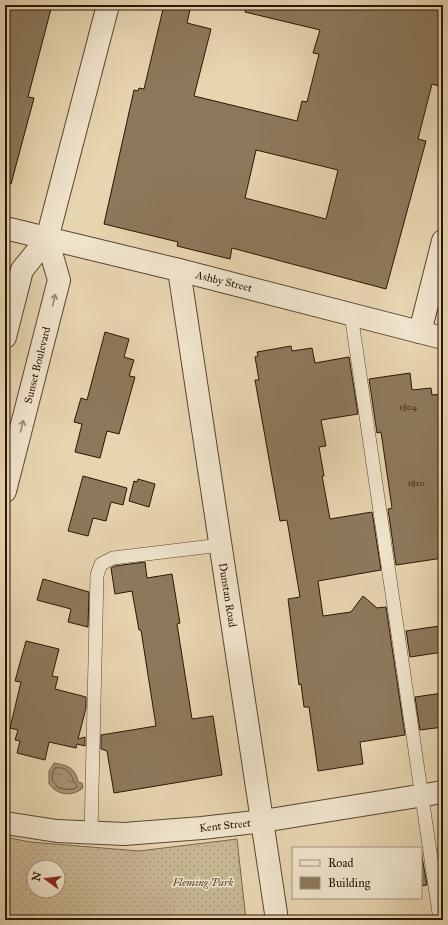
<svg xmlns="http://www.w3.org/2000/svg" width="448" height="925" font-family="'IM FELL Great Primer',serif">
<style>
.grass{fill:url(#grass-dots);stroke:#78664a;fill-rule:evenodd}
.water{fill:url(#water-ripples);stroke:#746246}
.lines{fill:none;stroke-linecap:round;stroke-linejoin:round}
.shore{stroke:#68553a;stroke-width:1}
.building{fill:#8c795c;stroke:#291601;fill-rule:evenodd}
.service-casing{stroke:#58462d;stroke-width:14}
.minor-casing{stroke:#58462d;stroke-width:24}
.tertiary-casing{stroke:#58462d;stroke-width:24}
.service{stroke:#efe4cc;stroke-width:13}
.minor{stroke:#efe4cc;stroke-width:22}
.tertiary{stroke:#efe4cc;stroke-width:22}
.oneway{stroke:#968771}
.labels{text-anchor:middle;stroke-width:3;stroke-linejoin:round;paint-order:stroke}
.number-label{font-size:9px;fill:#422f18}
.street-label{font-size:11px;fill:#291601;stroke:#efe4cc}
.park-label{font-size:11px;font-style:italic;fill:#58462c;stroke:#efe4cc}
</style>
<defs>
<pattern id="grass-dots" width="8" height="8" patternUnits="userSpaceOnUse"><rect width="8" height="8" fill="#c7b592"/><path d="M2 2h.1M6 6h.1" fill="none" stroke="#ab9b7c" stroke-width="1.8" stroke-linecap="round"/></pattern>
<pattern id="water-ripples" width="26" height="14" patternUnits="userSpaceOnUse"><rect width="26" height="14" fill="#a69474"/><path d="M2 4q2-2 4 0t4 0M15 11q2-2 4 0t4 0" fill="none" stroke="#87785d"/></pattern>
</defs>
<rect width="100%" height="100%" fill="#e7d5b0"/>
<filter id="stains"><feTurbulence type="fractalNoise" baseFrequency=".005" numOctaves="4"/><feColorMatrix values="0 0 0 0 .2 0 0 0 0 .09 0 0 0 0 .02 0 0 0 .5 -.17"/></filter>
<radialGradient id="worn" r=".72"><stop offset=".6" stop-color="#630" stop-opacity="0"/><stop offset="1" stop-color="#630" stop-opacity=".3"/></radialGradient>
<path class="grass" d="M5 837 30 842 139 851 237 839 246 920H5ZM34 867H58V891H34Z"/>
<path class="water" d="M54 763C67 765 76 768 78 782L82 783 83 788C76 794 65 796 57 791 54 790 51 786 49 784V771Z"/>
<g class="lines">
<path class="shore" d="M55 768C72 766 70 777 77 786L76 788C63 793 45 784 55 768Z"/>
</g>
<g class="building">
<polygon points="5,5 52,5 28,97 34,98 11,184 5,183"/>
<path d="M164 5H191L187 23 211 29 194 96 297 121 302 101 307 102 319 54 313 53 320 30 245 12 246 5H443V72L439 86 432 84 418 139 426 141 386 289 232 248 230 259 177 246 178 242 104 224 134 90 138 91 139 88 144 89ZM256 150 338 170 326 219 245 198Z"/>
<polygon points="105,332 129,339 124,357 134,360 129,376 135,377 119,434 107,431 100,458 75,452 82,424 74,422 81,398 87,400"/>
<polygon points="291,346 292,351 312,348 315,363 349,357 358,414 321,420 326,446 319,447 324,476 322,476 330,519 372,512 381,570 318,581 323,616 351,612 363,596 377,608 386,607 405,735 360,742 363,764 318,771 309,707 304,707 301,684 299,685 288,599 300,597 287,520 280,521 255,380 259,380 255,357 258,356 257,352"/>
<polygon points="410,373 412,390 431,388 432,395 443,394 443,558 396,565 388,509 392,508 381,432 377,433 369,379"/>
<polygon points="83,476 127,488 123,505 111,502 106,521 93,518 88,536 68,531"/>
<polygon points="138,479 155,484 149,507 129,501 134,481 137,482"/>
<polygon points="145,562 147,578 172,574 180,623 177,624 192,719 213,716 222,775 114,793 107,751 101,749 101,735 156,726 141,630 139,630 132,591 115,594 111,568 115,566"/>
<polygon points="43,579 89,592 88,627 68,622 71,609 37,600"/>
<polygon points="439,626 443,652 410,657 406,631"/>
<polygon points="26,641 59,649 52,676 58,677 55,689 86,697 86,708 78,739 85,737 85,746 77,744 76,748 49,742 45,760 17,753 20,741 15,740 18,730 10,728 21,682 15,681"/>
<polygon points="443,693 443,727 420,730 415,697"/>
<polygon points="443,848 443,883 438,849"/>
<polygon points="421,851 427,885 421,886"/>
</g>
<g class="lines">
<g class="service-casing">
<g id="service">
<polyline points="351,314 440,920"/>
<polyline points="91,832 97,575 101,564 113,558 221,545"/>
</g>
</g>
<g class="minor-casing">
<g id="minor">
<polyline points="5,228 179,270 443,338"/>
<polyline points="179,270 277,920"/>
<polyline points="420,332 443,241"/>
<polyline points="5,823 57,831 124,834 202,828 263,821 443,792"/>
</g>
</g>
<g class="tertiary-casing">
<g id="tertiary">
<polyline points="5,337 22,270 47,239 108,5"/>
<polyline points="5,491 59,280 47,239"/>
</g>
</g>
<use href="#service" class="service"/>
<use href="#minor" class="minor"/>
<use href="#tertiary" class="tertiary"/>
</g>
<defs><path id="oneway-shaft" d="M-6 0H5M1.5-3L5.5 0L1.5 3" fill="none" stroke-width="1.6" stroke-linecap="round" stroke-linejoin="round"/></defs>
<g class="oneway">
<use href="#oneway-shaft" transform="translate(54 300) rotate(-76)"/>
<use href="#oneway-shaft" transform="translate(22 426) rotate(-76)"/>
</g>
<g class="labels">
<g class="number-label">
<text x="408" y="410">1804</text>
<text x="416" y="486">1810</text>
</g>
<g class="street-label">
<text transform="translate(224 281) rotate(14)" y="4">Ashby Street</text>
<text transform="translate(37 365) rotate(-76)" y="4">Sunset Boulevard</text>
<text transform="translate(228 595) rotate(81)" y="4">Dunstan Road</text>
<text transform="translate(225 825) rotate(-6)" y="4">Kent Street</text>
</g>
<g class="park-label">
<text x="203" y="886">Fleming Park</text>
</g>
</g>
<rect width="448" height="925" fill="none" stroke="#e7d5b0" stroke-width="20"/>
<rect x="6" y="6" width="436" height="913" fill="none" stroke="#291601" stroke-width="2"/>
<rect x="10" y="10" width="428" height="905" fill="none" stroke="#291601"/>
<rect x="292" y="847" width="130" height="52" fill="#efe4cc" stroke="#a0927b"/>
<rect x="300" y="860" width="20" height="6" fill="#efe4cc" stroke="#a0927b"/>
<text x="328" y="867" font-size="12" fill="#291601">Road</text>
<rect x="300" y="877" width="20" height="12" fill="#8c795c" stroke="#a0927b"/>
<text x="328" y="887" font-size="12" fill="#291601">Building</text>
<g transform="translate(46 879) rotate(285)"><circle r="19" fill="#efe4cc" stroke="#a0927b"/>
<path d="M0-3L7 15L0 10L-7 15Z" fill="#8f2418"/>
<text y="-6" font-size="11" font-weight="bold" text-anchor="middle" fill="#291601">N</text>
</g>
<rect width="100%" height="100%" filter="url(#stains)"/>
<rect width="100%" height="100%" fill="url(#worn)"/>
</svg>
